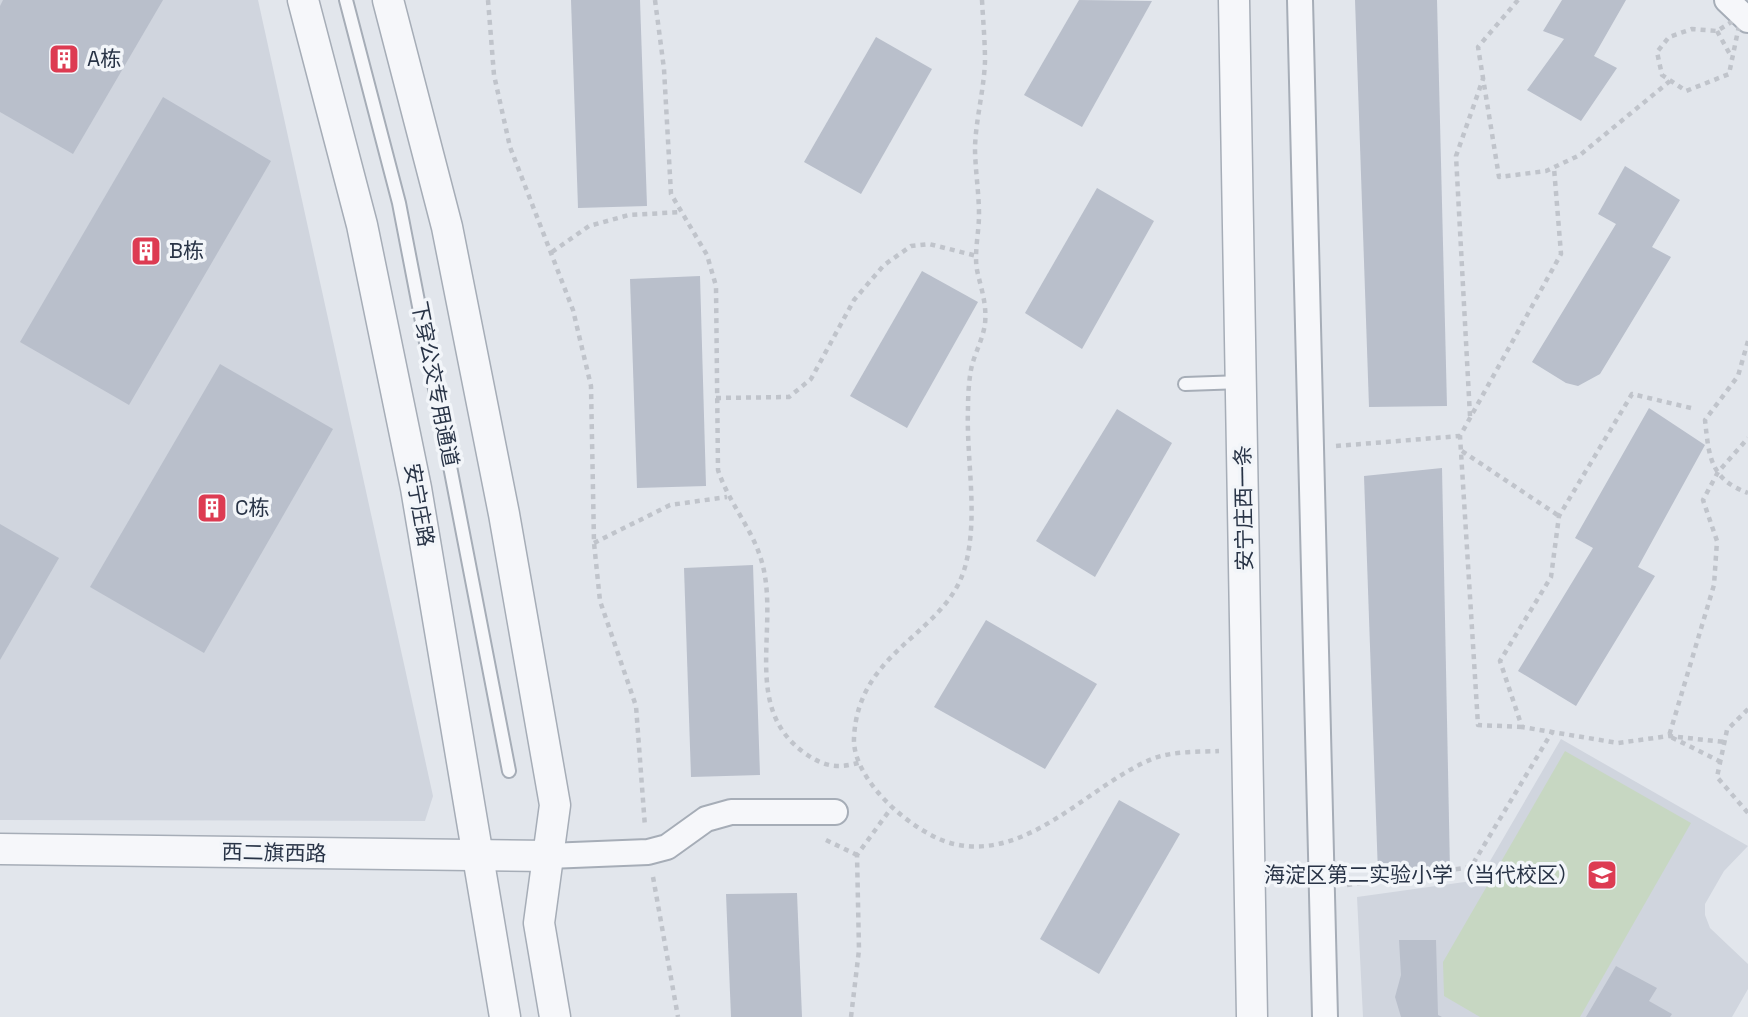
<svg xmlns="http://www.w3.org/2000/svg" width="1748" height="1017" font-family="'Space Grotesk','Noto Sans SC',sans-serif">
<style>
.built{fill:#d0d5de}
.green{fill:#c7d7c2}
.building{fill:#b9bfcb}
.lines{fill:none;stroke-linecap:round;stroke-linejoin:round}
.service-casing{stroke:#a6adb7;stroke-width:16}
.minor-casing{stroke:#a6adb7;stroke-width:28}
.tertiary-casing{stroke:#a6adb7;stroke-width:33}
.path{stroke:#c0c4cb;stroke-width:4.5;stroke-dasharray:5 5;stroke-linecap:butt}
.service{stroke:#f6f7fa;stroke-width:12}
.minor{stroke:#f6f7fa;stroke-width:24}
.tertiary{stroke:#f6f7fa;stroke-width:30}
.labels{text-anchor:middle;stroke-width:7;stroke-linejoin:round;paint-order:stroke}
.poi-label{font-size:21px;fill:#283346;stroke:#f2f5f9;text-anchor:start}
.street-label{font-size:21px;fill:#283346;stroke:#f2f5f9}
</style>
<rect width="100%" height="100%" fill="#e2e6ec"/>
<g class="built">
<polygon points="0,0 258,0 433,796 425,821 0,820"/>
<polygon points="1561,739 1748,846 1724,871 1705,904 1705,915 1710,928 1748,964 1748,989 1732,1017 1363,1017 1357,897 1479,880"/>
</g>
<polygon class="green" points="1565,751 1691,823 1580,1017 1480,1017 1444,996 1443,962"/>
<g class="building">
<polygon points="3,0 163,0 73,154 0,112 0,6"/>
<polygon points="571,0 640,0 647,206 578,208"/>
<polygon points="1079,0 1152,1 1082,127 1024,95"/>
<polygon points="1355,0 1437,0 1447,406 1369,407"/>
<polygon points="1562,0 1626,0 1594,56 1617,68 1581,121 1527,90 1564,39 1543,31"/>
<polygon points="876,37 932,69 861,194 804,162"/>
<polygon points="163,97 271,161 129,405 20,342"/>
<polygon points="1625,166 1680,200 1652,247 1671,257 1600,374 1578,386 1566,383 1532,362 1616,224 1598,214"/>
<polygon points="1097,188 1154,221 1082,349 1025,313"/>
<polygon points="922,271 978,302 907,428 850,396"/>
<polygon points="700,276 706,486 637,488 630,279"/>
<polygon points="220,364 333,429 204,653 90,587"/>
<polygon points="1649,408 1705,445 1638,567 1655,576 1576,706 1518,671 1593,548 1575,538"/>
<polygon points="1117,409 1172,443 1095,577 1036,541"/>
<polygon points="1442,468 1450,871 1378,874 1364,476"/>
<polygon points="0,524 59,558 0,660"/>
<polygon points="753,565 760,775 691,777 684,568"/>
<polygon points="986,620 1097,684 1045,769 934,707"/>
<polygon points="1119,800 1180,834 1099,974 1040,939"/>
<polygon points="797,893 802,1017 731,1017 726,894"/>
<polygon points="1399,940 1436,940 1438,1015 1442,1017 1401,1017 1395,997 1401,975"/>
<polygon points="1616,966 1657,988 1649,1001 1672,1014 1670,1017 1586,1017"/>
</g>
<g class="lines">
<g class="service-casing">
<g id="service">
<polyline points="346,0 399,203 509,771"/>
<polyline points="1185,384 1242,382"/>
</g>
</g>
<g class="minor-casing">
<g id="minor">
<polyline points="1300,0 1325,1017"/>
<polyline points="1727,0 1748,20"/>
<polyline points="548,856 648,852 667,847 706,819 731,812 835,812"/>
</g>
</g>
<g class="tertiary-casing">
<g id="tertiary">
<polyline points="303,0 362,225 416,488 505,1017"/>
<polyline points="388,0 447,227 504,514 555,805 539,923 555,1017"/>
<polyline points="1234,0 1252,1017"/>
<polyline points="0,849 548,856"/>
</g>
</g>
<g class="path">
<polyline points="488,0 494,75 510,147 573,310 591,386 594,543 600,601 636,706 645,827"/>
<path d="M655 0 664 69 671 194 707 255 716 286 718 470C728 501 750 526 760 556 783 623 738 707 806 754 825 767 839 769 861 762"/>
<path d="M982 0C983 20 985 41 985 61 984 90 976 118 975 147 975 169 979 192 979 215 979 232 974 253 977 270 981 289 987 303 985 324 983 338 976 351 972 365 969 378 968 394 968 408 966 460 979 516 965 567 946 635 858 649 854 738 852 781 915 835 954 844 1029 861 1089 785 1152 759 1172 751 1198 752 1219 751"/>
<polyline points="1518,0 1478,47 1499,177 1546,171 1580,155 1670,81"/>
<polygon points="1741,16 1729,74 1686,91 1662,75 1657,52 1669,37 1692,29 1717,31"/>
<polyline points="1717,31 1732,58"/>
<polyline points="552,252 589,226 629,215 682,212"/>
<path d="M1748 341 1738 376 1705 420C1709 457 1710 479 1748 493"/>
<polyline points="716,398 789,397 811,379 854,300 884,265 911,246 929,244 977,256"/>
<polyline points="1691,408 1632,394 1559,516 1551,577 1500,661 1522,727 1618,743 1669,736 1724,742"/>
<polyline points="1470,416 1456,156 1483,79"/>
<polyline points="1336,446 1460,436"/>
<polyline points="1462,451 1559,516"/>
<polyline points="594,543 670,505 727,497"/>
<polyline points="1748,709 1727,730 1717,777 1748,813"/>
<polyline points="1522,727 1478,725 1460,436 1561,254 1554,168"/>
<polyline points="1721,762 1669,736 1714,585 1717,541 1703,500 1718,472 1748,438"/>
<polyline points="826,840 857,855"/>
<polyline points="653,877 678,1017"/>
<polyline points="1347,885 1471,867 1552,732"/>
<polyline points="851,1017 859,950 857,855 892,807"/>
</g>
<use href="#service" class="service"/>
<use href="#minor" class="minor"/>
<use href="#tertiary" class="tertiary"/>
</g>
<defs>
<g id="building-square" transform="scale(1.575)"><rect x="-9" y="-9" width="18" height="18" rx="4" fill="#dd3b52" stroke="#f2f5f9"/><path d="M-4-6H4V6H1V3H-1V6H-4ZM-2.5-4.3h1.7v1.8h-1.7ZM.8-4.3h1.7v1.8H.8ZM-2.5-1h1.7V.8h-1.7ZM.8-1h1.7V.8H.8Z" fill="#fff"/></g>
<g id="school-square" transform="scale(1.575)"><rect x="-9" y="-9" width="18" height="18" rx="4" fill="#dd3b52" stroke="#f2f5f9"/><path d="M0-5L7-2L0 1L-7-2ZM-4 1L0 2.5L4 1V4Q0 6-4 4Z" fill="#fff"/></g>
</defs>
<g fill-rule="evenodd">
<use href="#building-square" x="64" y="59"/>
<use href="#building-square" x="146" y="251"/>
<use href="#building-square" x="212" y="508"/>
<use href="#school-square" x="1602" y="875"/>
</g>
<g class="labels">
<g class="poi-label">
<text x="87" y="66">A栋</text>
<text x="169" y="258">B栋</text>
<text x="235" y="515">C栋</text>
<text x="1579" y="882" text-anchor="end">海淀区第二实验小学（当代校区）</text>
</g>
<g class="street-label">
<text transform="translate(435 384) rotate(79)" y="7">下穿公交专用通道</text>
<text transform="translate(419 505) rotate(80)" y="7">安宁庄路</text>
<text transform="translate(1244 508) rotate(-91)" y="7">安宁庄西一条</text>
<text transform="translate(274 853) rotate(1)" y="7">西二旗西路</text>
</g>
</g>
</svg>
